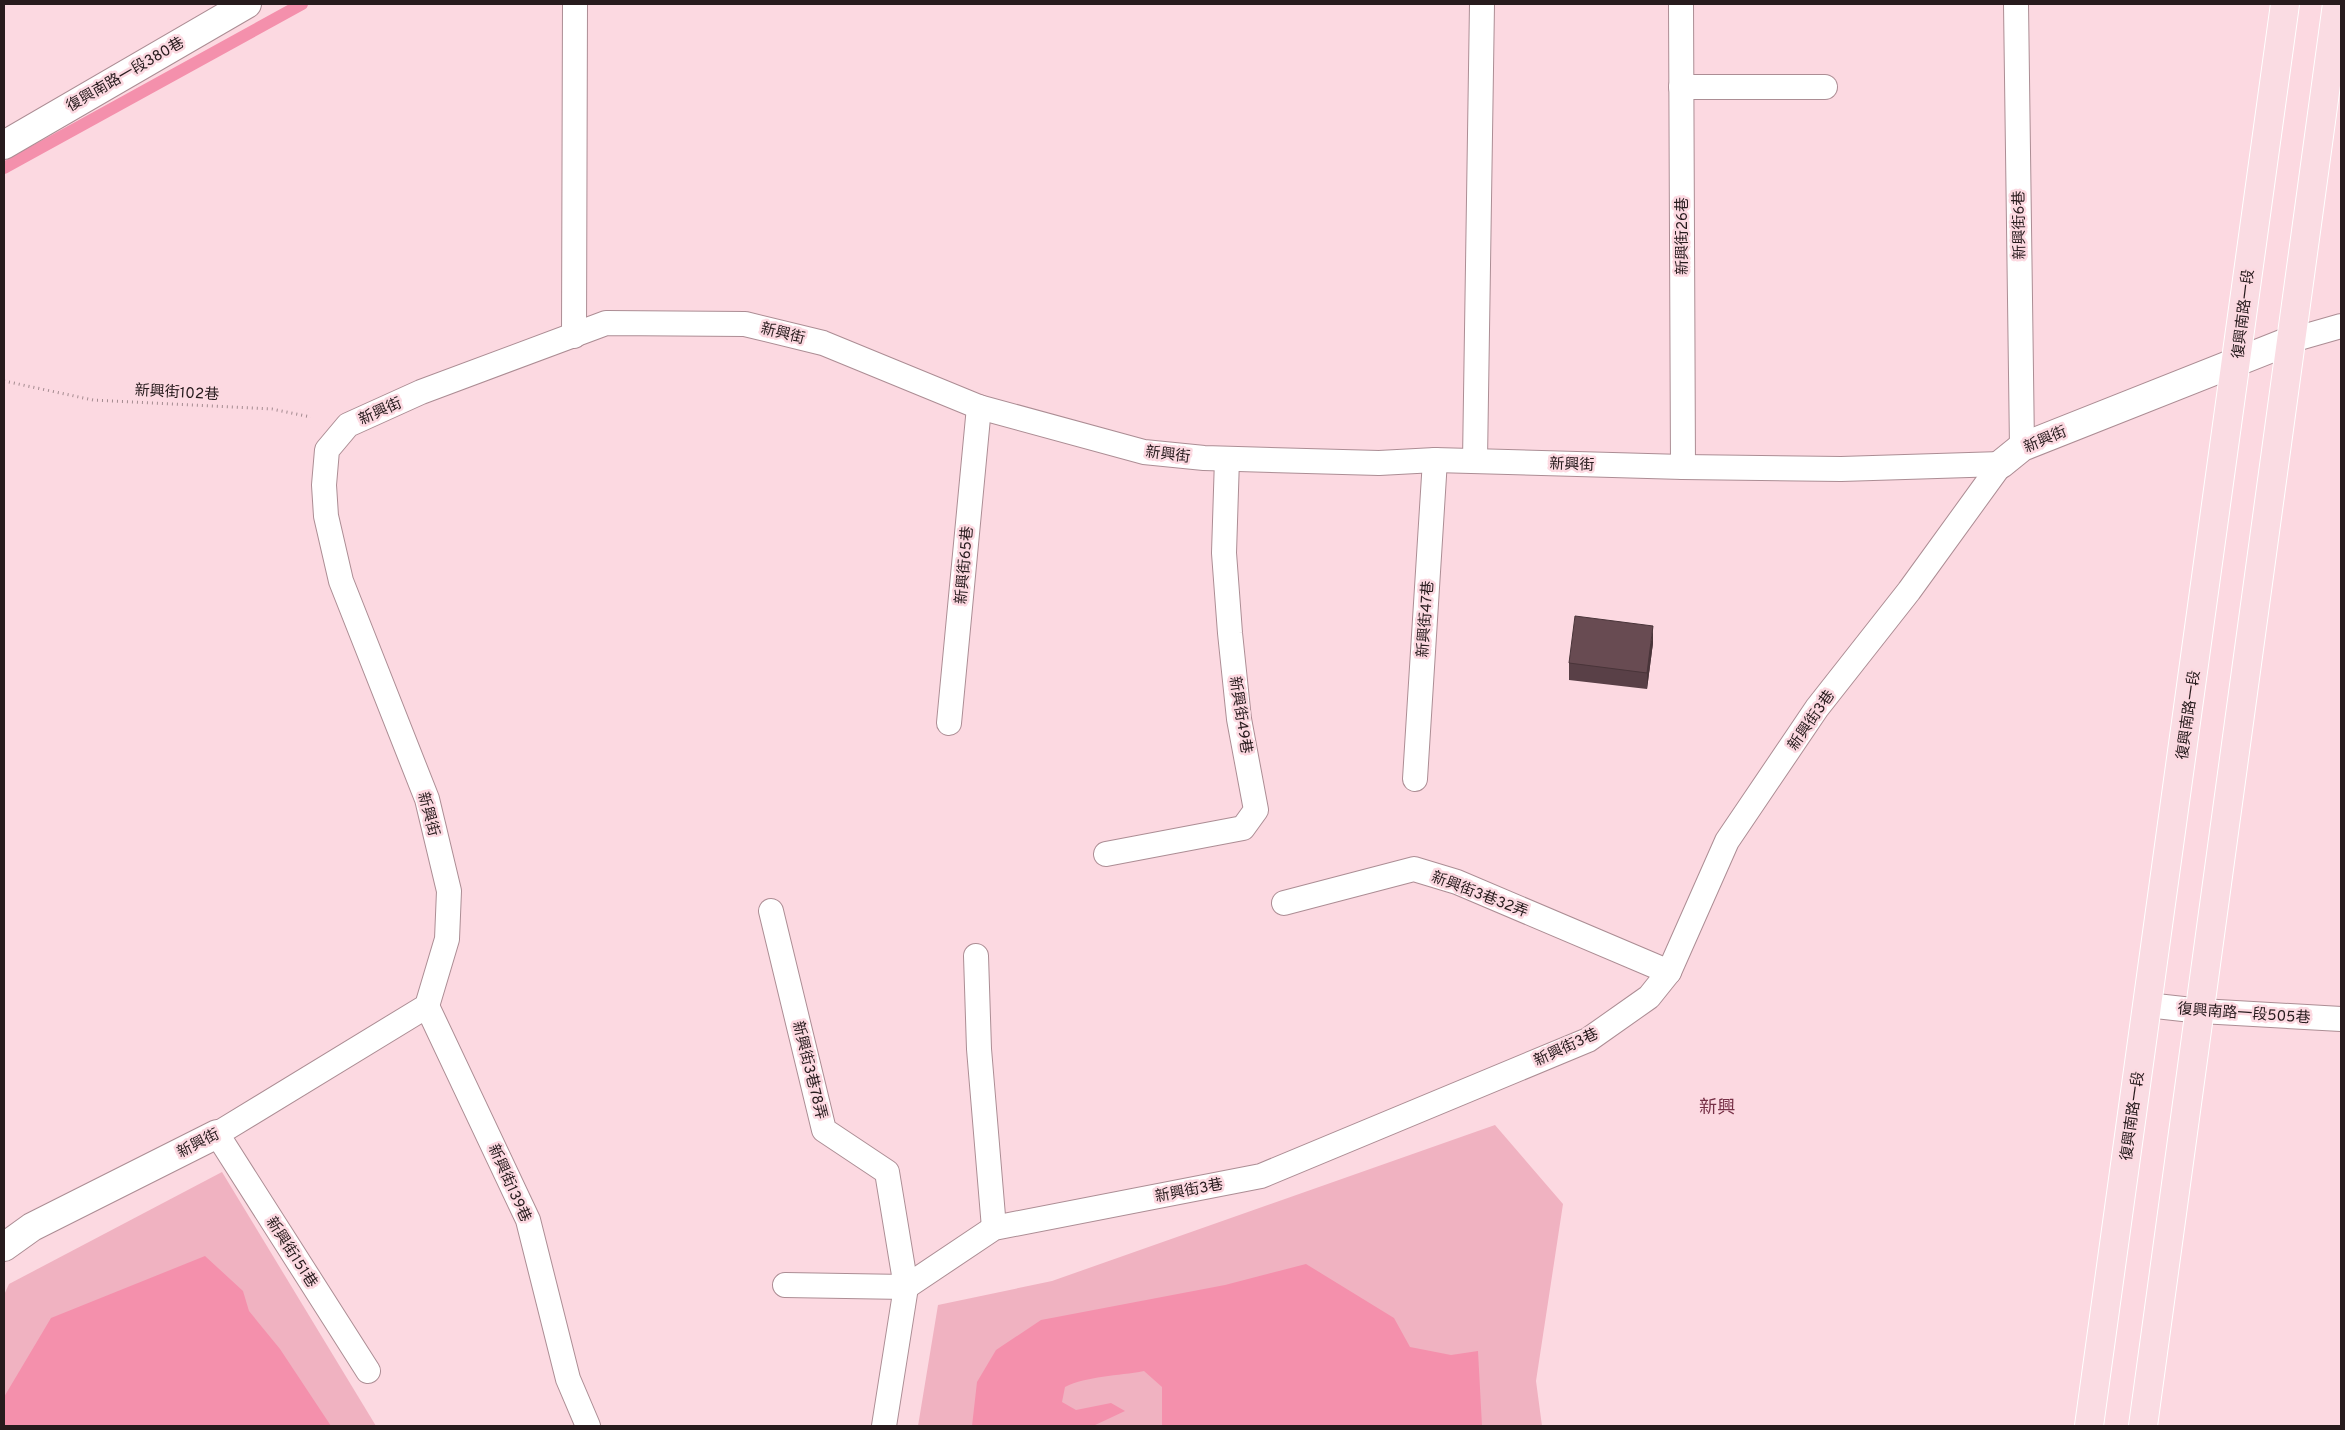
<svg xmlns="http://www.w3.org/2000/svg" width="2345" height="1430" font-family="Overpass,'Noto Sans TC',sans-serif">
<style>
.green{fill:#f0b2c1}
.water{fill:#f490ac}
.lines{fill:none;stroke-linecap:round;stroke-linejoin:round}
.stream{stroke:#f490ac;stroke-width:12}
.lane-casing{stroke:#ac8d94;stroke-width:26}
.street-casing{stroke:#ac8d94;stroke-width:30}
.primary-casing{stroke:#fff;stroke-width:30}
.path{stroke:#a48b90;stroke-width:3;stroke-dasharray:1 4;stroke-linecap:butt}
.lane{stroke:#fff;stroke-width:24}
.street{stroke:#fff;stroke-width:28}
.primary{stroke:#fadce3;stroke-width:28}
.wall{fill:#594047}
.shaded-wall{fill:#493439}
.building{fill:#684b52;stroke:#493439}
.labels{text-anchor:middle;stroke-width:5;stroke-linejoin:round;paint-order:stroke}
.street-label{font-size:15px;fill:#271b1d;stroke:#fcd9e1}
.quarter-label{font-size:18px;fill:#763046;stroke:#fcd9e1}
</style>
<rect width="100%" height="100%" fill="#fcd9e1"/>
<g class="green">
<polygon points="1495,1125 1563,1204 1536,1381 1542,1426 918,1426 938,1305 1052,1281"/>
<polygon points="222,1172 376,1426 4,1426 4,1295 9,1284"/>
</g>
<g class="water">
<polygon points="205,1256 243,1291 249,1311 280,1349 331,1426 4,1426 4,1397 51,1318"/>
<path d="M1306 1264 1394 1318 1410 1347 1451 1355 1478 1351 1482 1426H1162V1387L1144 1371C1118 1376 1087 1376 1065 1387L1062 1402 1076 1410 1111 1403 1125 1411 1093 1426H972L977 1382 996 1350 1041 1320 1225 1285Z"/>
</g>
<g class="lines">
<polyline class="stream" points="4,168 302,4"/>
<g class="lane-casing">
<g id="lane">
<polyline points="1681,4 1683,467"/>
<polyline points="2016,4 2022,447"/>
<polyline points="1681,87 1825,87"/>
<polyline points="574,336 575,4"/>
<polyline points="2292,340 2341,326"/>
<polyline points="1475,461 1482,4"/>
<polyline points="949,723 979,407"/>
<polyline points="1415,779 1435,460"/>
<polyline points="1106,854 1243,828 1256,810 1239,719 1230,633 1224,553 1227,459"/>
<polyline points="1284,903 1414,869 1457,882 1669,972"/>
<polyline points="771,911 824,1130 887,1172 906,1287 884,1426"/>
<polyline points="976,956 979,1049 994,1228"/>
<polyline points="2147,1005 2201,1011 2341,1019"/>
<polyline points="427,1006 528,1220 568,1379 588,1426"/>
<polyline points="785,1285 906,1287 994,1228 1261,1176 1588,1040 1649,997 1669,972 1727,841 1817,708 1909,591 2001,464"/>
<polyline points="368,1371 217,1134 427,1006 447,939 449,891 427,799 341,581 326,516 324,485 327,450 348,425 421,392 606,323 745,324 823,343 979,407 1144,452 1204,458 1379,463 1435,460 1683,467 1841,469 2001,464"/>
</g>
</g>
<g class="street-casing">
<g id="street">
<polyline points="4,145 247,4"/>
<polyline points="2001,464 2022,447 2292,340"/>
<polyline points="4,1247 32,1227 217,1134"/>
</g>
</g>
<g class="primary-casing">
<g id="primary">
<polyline points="2089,1426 2285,4"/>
<polyline points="2143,1426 2337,4"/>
</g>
</g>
<polyline class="path" points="4,381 93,400 272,409 311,417"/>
<use href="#lane" class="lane"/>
<use href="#street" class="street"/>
<use href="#primary" class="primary"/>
</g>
<polygon class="wall" points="1653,643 1647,689 1569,680 1569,663"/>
<polygon class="shaded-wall" points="1653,626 1653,643 1647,689 1647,673"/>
<polygon class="building" points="1575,616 1653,626 1647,673 1569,663"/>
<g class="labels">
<g class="street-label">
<text transform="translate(125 74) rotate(-30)" y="5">復興南路一段380巷</text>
<text transform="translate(2019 225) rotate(-91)" y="5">新興街6巷</text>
<text transform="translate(1682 236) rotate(-90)" y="5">新興街26巷</text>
<text transform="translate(2243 314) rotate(-83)" y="5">復興南路一段</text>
<text transform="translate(783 333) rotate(14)" y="5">新興街</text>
<text transform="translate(177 392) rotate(3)" y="5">新興街102巷</text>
<text transform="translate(380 411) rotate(-24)" y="5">新興街</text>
<text transform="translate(2045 439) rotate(-23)" y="5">新興街</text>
<text transform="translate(1168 454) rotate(7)" y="5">新興街</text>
<text transform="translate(1572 464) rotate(2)" y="5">新興街</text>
<text transform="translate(964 565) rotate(-85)" y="5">新興街65巷</text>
<text transform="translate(1425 619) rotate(-86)" y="5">新興街47巷</text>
<text transform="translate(1241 715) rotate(81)" y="5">新興街49巷</text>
<text transform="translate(2188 715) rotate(-82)" y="5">復興南路一段</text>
<text transform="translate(1811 720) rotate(-55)" y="5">新興街3巷</text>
<text transform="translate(429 814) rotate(75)" y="5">新興街</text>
<text transform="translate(1480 894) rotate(21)" y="5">新興街3巷32弄</text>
<text transform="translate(2244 1013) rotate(4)" y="5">復興南路一段505巷</text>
<text transform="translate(1566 1047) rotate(-25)" y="5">新興街3巷</text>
<text transform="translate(810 1070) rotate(76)" y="5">新興街3巷78弄</text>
<text transform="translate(2132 1116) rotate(-82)" y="5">復興南路一段</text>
<text transform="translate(198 1143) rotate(-27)" y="5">新興街</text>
<text transform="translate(510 1183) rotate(66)" y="5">新興街139巷</text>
<text transform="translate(1189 1190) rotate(-11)" y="5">新興街3巷</text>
<text transform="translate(292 1252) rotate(57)" y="5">新興街151巷</text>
</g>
<g class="quarter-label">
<text x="1717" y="1113">新興</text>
</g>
</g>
<rect width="2345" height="1430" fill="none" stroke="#271b1d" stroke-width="10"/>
</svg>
